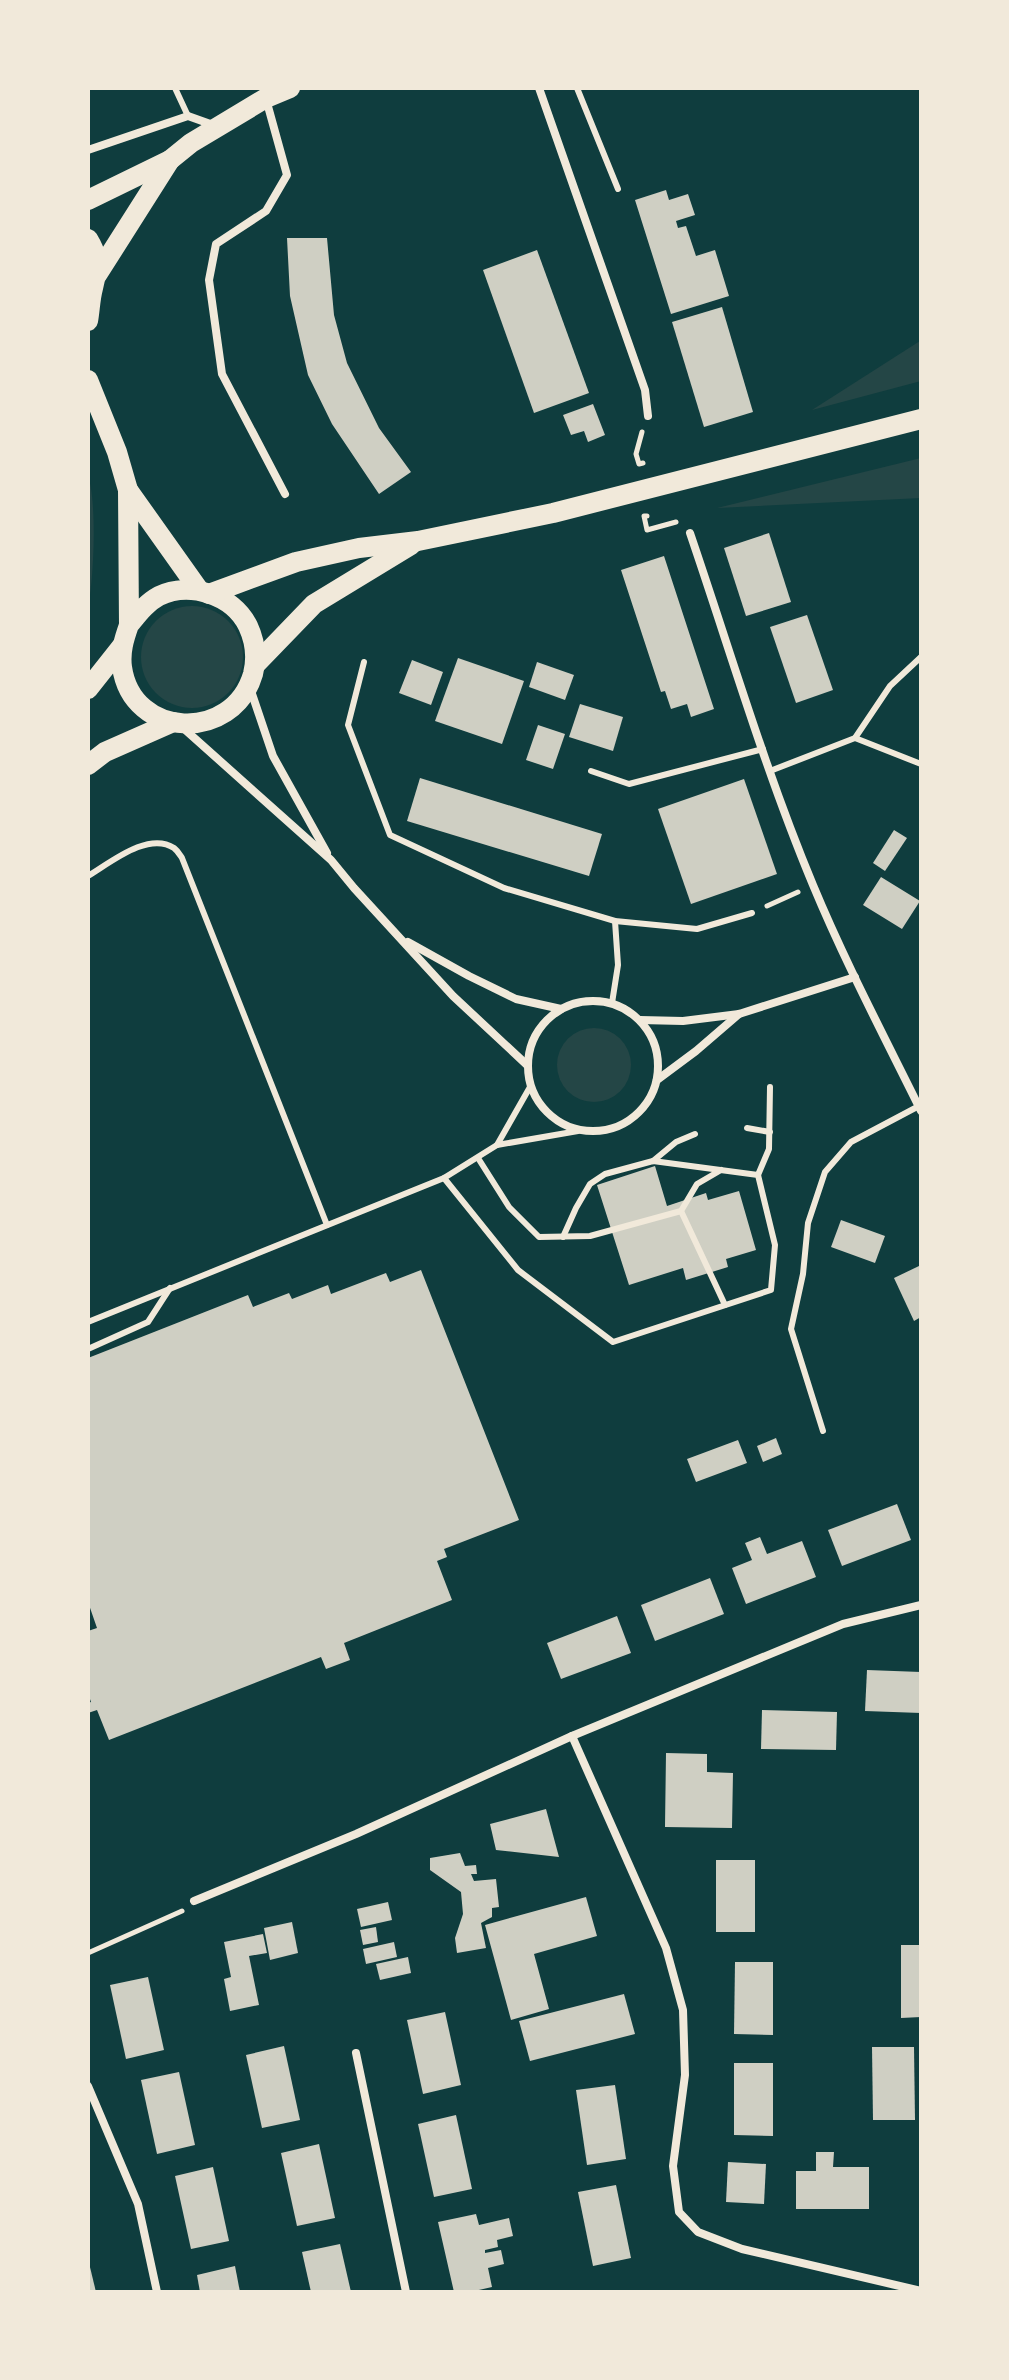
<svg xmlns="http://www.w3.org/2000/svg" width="1009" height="2380" font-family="'Exo 2',sans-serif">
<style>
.green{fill:#244646}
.building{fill:#cfcfc3}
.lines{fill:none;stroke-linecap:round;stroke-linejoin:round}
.path{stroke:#f1e9da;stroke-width:5}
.service{stroke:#f1e9da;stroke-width:6}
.minor{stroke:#f1e9da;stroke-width:8}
.primary{stroke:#f1e9da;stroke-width:20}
</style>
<rect width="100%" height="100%" fill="#0f3d3e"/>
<g class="green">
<polygon points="920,341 921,381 812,410"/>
<polygon points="921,458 921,498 717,508"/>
<path d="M88 476C97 501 94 579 88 606Z"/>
<circle cx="192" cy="657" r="51"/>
<circle cx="594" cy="1065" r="37"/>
</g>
<g class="building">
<polygon points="666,190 669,200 688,194 695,215 676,221 678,228 686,226 696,256 715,250 729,296 671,314 635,200"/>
<polygon points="287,238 327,238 334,315 347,363 379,428 411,472 379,494 332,424 308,375 290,296"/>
<polygon points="537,250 589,393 534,413 483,270"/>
<polygon points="722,307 753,412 704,427 672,322"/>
<polygon points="593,404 605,435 588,442 584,431 571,435 563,415"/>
<polygon points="769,533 791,602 746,616 724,548"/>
<polygon points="664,556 714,709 691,717 687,704 671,709 665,691 661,692 621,570"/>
<polygon points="807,615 833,690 796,703 770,627"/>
<polygon points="458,658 524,681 502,744 435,721"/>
<polygon points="412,660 443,672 431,705 399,693"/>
<polygon points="537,662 574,675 565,700 529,687"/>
<polygon points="580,704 623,717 613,751 569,737"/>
<polygon points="538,725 565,734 553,769 526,760"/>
<polygon points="420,778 602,834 589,876 407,821"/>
<polygon points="744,779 777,874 691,904 658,809"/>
<polygon points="894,830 907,838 885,871 873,863"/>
<polygon points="881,877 920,901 902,929 863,905"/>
<polygon points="655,1166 667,1206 706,1193 708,1200 739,1191 756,1250 726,1259 728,1267 686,1280 683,1268 629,1285 597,1185"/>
<polygon points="841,1220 885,1236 875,1263 831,1247"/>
<polygon points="919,1266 921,1317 914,1321 894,1278"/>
<polygon points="421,1270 519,1520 444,1549 447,1557 437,1561 452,1600 344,1643 350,1660 326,1669 321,1657 109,1740 97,1710 88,1713 88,1703 91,1702 88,1693 88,1631 97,1628 88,1602 88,1358 248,1295 253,1307 289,1293 292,1299 328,1285 331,1294 386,1273 390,1282"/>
<polygon points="776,1438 782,1454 763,1462 757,1446"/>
<polygon points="738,1440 747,1463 696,1482 687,1459"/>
<polygon points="897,1504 911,1540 842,1566 828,1530"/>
<polygon points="760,1537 767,1554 802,1541 816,1577 746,1604 732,1568 752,1560 745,1543"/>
<polygon points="710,1578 724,1614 655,1641 641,1605"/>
<polygon points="617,1616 631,1653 561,1679 547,1643"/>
<polygon points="867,1670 921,1672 921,1713 865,1711"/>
<polygon points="762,1710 837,1712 836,1750 761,1749"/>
<polygon points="666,1753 707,1754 707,1772 733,1773 732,1828 665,1827"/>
<polygon points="546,1809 559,1857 496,1850 490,1824"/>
<polygon points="460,1853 465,1866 476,1865 477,1874 471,1874 474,1881 496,1879 499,1907 492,1908 492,1917 481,1923 486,1948 457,1953 455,1938 463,1914 461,1892 430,1870 430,1858"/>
<rect x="716" y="1860" width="39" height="72"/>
<polygon points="586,1897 597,1936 534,1954 549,2009 511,2020 485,1925"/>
<polygon points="388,1902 392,1920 361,1927 357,1909"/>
<polygon points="292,1922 298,1953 270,1960 264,1928"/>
<polygon points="376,1927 378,1942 363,1945 360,1930"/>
<polygon points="263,1934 267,1953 249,1956 259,2005 230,2011 224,1979 231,1977 224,1942"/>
<polygon points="394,1942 397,1957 366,1964 363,1949"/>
<polygon points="901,1945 921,1945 921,2017 901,2018"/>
<polygon points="408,1957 411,1973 380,1980 376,1964"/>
<polygon points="735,1962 773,1962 773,2035 734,2034"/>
<polygon points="148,1977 164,2050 126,2059 110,1985"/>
<polygon points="624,1994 635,2034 530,2061 519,2021"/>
<polygon points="445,2012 461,2085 423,2094 407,2020"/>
<polygon points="284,2046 300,2120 262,2128 246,2055"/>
<polygon points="872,2047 914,2047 915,2120 873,2120"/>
<polygon points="734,2063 773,2063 773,2136 734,2135"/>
<polygon points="179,2072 195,2145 157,2154 141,2080"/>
<polygon points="615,2085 626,2159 587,2165 576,2090"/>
<polygon points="456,2115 472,2189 434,2197 418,2124"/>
<polygon points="319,2144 335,2218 297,2226 281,2153"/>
<polygon points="816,2152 834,2152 833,2167 869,2167 869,2209 796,2209 796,2171 816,2171"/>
<polygon points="728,2162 766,2164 764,2204 726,2202"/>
<polygon points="213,2167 229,2241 191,2249 175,2176"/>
<polygon points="616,2185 631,2258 593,2266 578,2192"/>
<polygon points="476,2214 479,2225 509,2218 513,2236 497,2240 498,2247 485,2250 485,2253 501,2250 504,2264 488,2268 492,2287 470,2292 454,2292 438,2222"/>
<polygon points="340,2244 351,2292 311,2292 302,2252"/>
<polygon points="88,2263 89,2263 96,2292 88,2292"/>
<polygon points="235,2266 240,2292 200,2292 197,2275"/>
</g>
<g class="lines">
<g class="path">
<polyline points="642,432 636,454 639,464 643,463"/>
<polyline points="647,516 644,516 647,530 676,522"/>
<polyline points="767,906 798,892"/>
<polyline points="88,1953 182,1911"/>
</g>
<g class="service">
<polyline points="175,88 188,116"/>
<polyline points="577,88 618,189"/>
<polyline points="364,662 348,725 390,835 504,888 615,921 697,929 752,913"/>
<polyline points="855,738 921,764"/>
<polyline points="591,771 629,784 763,749"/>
<polyline points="770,771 855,738 890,686 921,657"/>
<path d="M88 876C110 863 148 831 174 848 178 851 180 855 182 858L327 1225"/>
<polyline points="612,1003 618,965 615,921"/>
<polyline points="747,1128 770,1132"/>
<polyline points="497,1145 578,1131"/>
<polyline points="478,1158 509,1207 539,1237 590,1236 681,1211 697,1184 721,1170"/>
<polyline points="653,1161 676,1142 695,1134"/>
<polyline points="758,1175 769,1149 770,1087"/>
<polyline points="444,1178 518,1270 613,1342 771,1290 775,1245 758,1175 653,1161 605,1174 590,1184 576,1208 563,1237"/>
<polyline points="681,1211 725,1305"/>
<polyline points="88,1322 444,1178 497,1145 530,1087"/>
<polyline points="88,1349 148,1322 170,1288"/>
<polyline points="823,1431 791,1329 803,1274 808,1223 825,1172 851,1142 919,1106"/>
</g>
<g class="minor">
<polyline points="539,88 645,390 648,416"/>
<polyline points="266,99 287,175 266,211 216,244 209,280 222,374 285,494"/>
<polyline points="88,150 188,116 216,126"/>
<path d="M690 533C730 650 765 770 813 885 845 962 884 1036 921 1111"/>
<polyline points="250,688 273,756 327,853"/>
<polyline points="182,727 331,860 354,888 453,996 527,1065"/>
<polyline points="408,942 469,976 516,999 561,1009"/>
<circle cx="593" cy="1066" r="65"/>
<polyline points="640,1020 683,1021 739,1014 855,977"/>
<polyline points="657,1080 696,1051 739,1014"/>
<polyline points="572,1736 666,1948 683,2010 685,2075 673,2166 679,2212 698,2232 742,2249 921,2291"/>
<polyline points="194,1901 356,1834 572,1736 843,1624 921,1605"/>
<polyline points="356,2053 406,2292"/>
<polyline points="88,2086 138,2204 157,2292"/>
</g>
<g class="primary">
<polyline points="88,200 170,160 191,143 266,98 290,88"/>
<path d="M88 239C100 259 98 267 93 288 90 299 90 310 88 321"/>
<polyline points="97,275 170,160"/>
<path d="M88 380 117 452 128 490 129 625C124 639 120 652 122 667 132 739 233 743 253 674 257 658 255 641 248 626 233 595 190 581 159 596 146 603 138 614 129 625"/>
<polyline points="128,490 199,590"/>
<polyline points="209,594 296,562 359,548 418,541 553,513 921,419"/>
<polyline points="255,665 314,604 411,545"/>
<polyline points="88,689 122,646"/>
<polyline points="88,765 105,752 173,722"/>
</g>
</g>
<rect width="1009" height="2380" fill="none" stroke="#f1e9da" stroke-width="180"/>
</svg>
